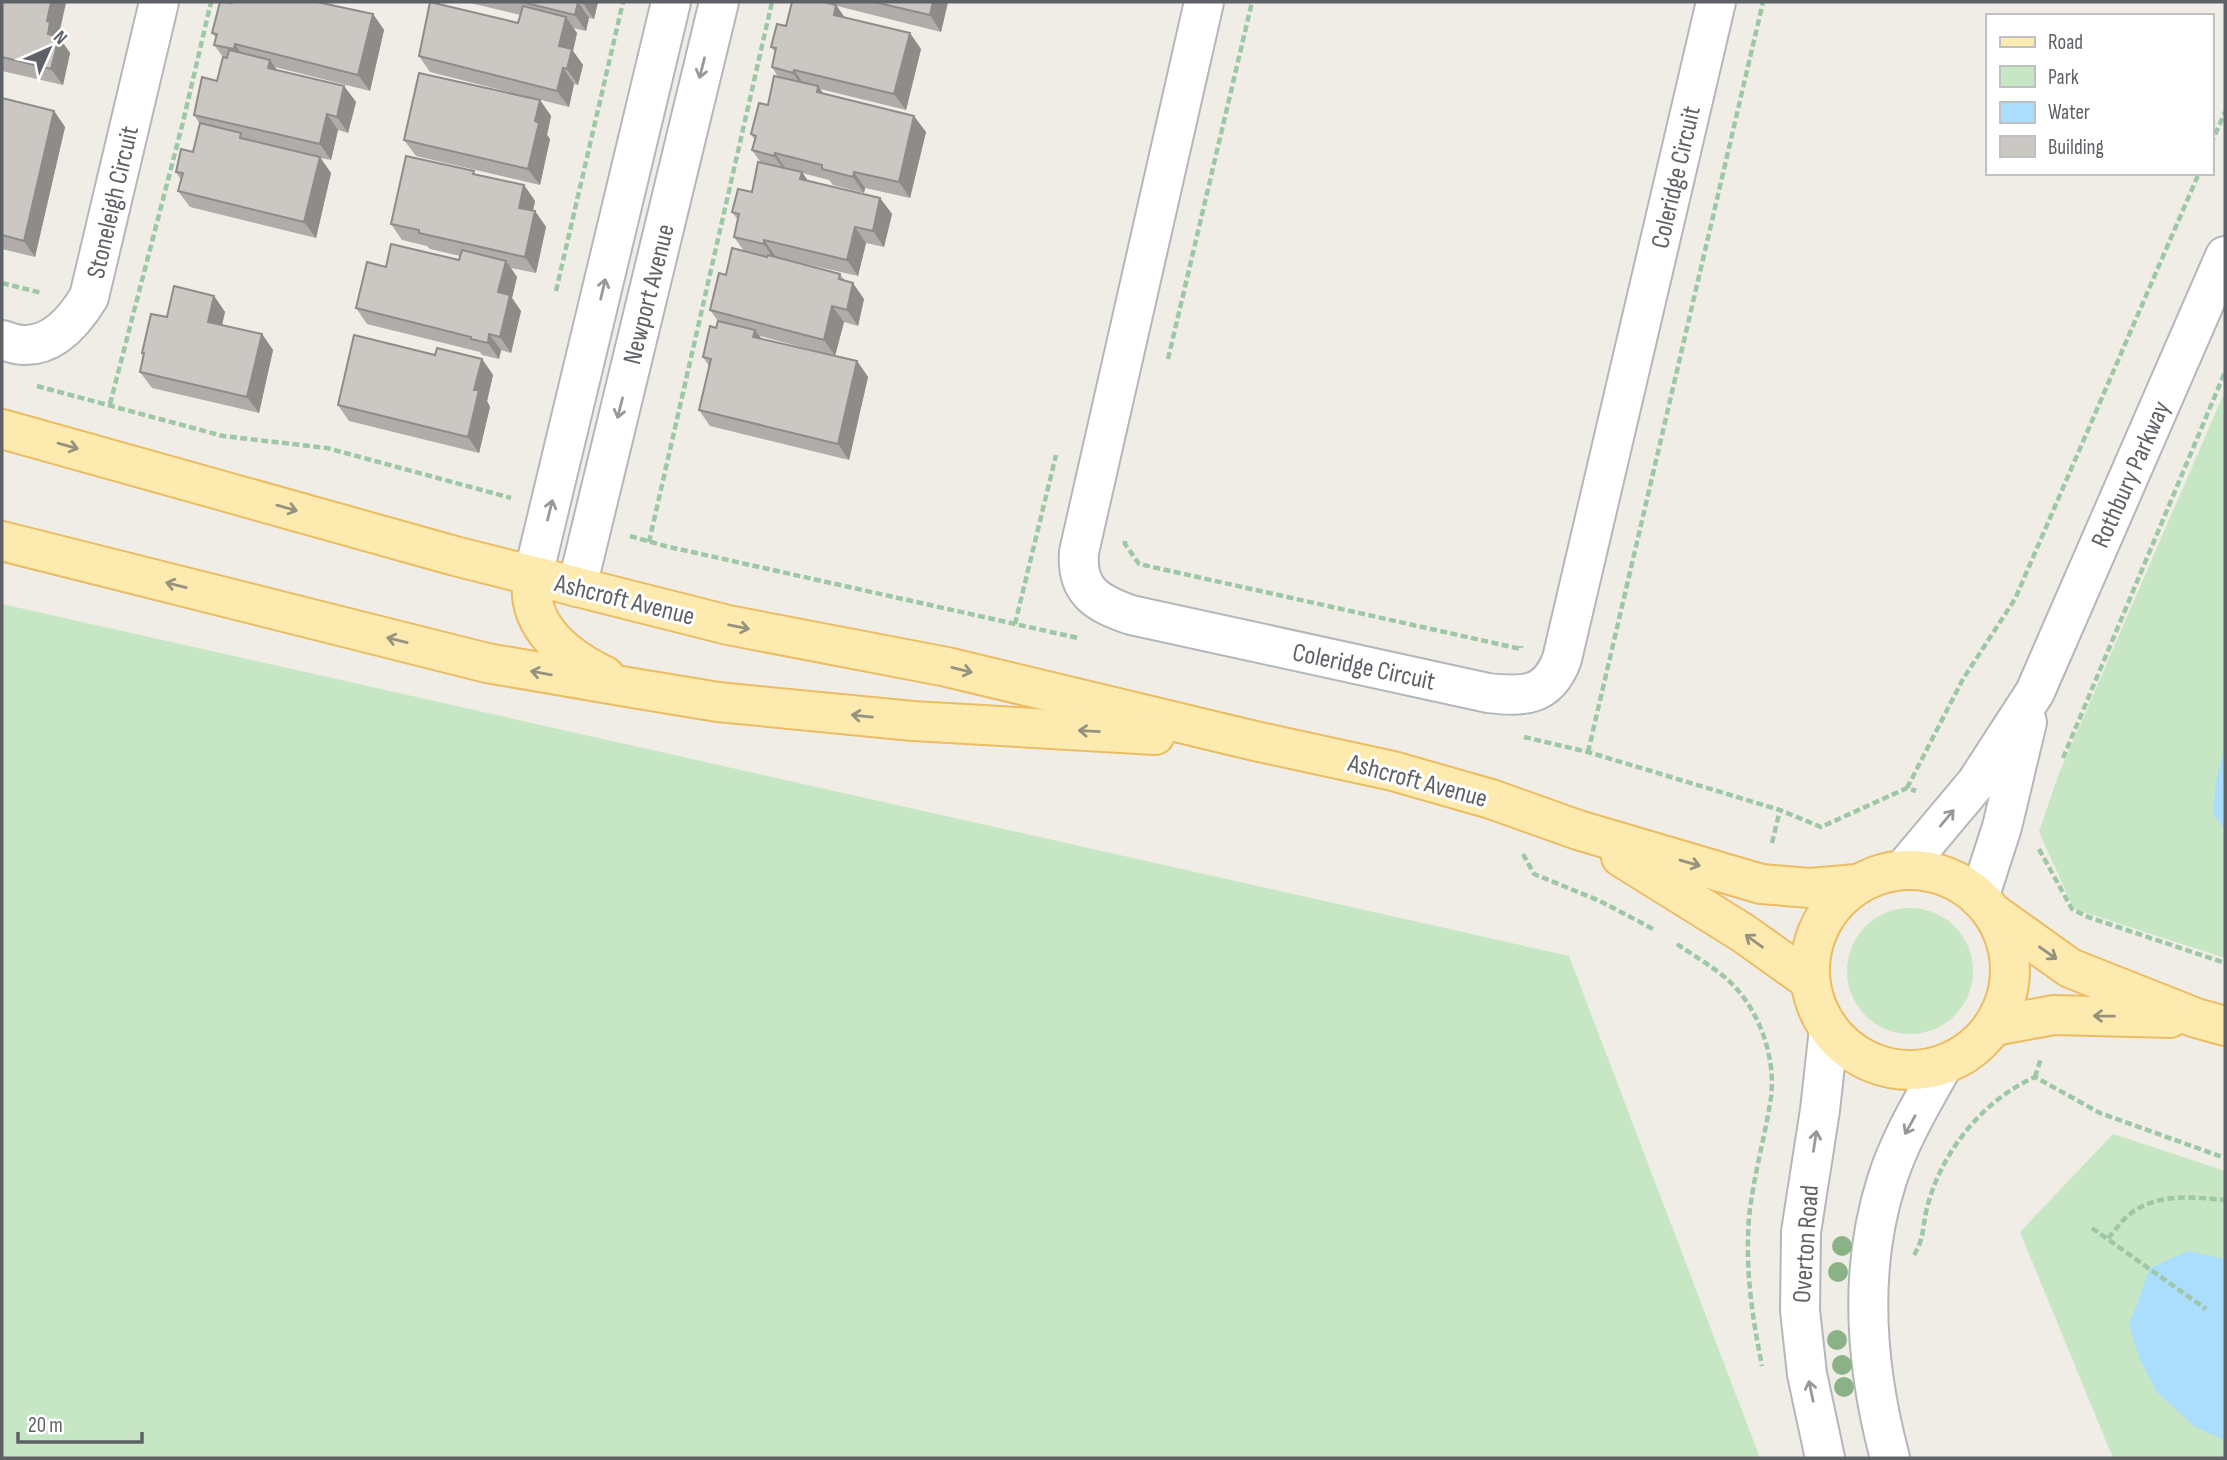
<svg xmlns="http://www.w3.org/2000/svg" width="2227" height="1460" font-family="'Sofia Sans Condensed',sans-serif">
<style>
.green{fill:#c6e6c4}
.water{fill:#aadefc}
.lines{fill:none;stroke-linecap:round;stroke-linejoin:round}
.minor-casing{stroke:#b4b7ba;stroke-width:42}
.major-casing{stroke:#ecbc63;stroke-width:42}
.path{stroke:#9ec7a6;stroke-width:4.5;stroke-dasharray:7 3.5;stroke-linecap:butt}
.minor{stroke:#fff;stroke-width:38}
.major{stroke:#fceaaf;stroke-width:38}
.tree{fill:#8bb286}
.wall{fill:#afaca9}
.shaded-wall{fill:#8e8c89}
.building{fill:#cbc8c4;stroke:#8e8c89;stroke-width:2}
.oneway{stroke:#96999c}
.oneway2{stroke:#959280}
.labels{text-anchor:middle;stroke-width:6;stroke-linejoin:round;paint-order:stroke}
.street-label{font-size:26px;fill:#5e6266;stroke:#fff}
</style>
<rect width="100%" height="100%" fill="#efede6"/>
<g class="green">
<polygon points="2225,391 2225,958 2074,909 2039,832 2058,776"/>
<polygon points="2,604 1569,956 1760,1458 2,1458"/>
<circle cx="1910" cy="971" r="63"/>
<polygon points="2113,1134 2225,1171 2225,1458 2113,1458 2020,1232"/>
</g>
<g class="water">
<polygon points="2225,745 2225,830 2213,814 2216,781"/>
<polygon points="2188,1251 2225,1259 2225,1440 2195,1427 2157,1392 2140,1360 2129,1325 2150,1268"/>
</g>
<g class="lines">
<g class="minor-casing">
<g id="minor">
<path d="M1204 2 1079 552C1076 591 1096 603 1131 615L1488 693C1524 697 1548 697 1562 659L1716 2"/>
<path d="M2 340C9 342 17 345 24 345 54 346 75 320 89 297L159 2"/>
<polyline points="533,576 671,2"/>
<polyline points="577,587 719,2"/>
<polyline points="1903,870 1976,783 2035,692 2225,256"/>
<polyline points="1979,898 2002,827 2027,722"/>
<polyline points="1825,1458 1807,1374 1800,1310 1801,1232 1820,1110 1829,1029"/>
<path d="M1890 1458C1866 1368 1858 1270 1887 1180 1900 1139 1922 1103 1943 1065"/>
</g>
</g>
<g class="major-casing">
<g id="major">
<polyline points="2,429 455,556 728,625 947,667 1255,741 1393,771 1491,799 1578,830 1761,884 1810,888 1857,884"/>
<polyline points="2,541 487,663 633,688 718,702 913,721 1155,735"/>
<path d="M533 576C524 625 566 657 605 676"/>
<polyline points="1621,857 1743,933 1809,980"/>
<circle cx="1910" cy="970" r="100"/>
<polyline points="1993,913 2070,968 2196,1018 2225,1026"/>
<polyline points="1994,1026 2054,1015 2170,1018"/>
</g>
</g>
<g class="path">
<polyline points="2211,144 2225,112"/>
<polyline points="2,283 42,293"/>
<polyline points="556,291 623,2"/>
<polyline points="1168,359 1252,2"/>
<polyline points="37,386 223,436 327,448 511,498"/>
<polyline points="110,404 183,122 211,2"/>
<polyline points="630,536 665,546 1078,638"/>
<polyline points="1125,541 1125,544 1139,564 1521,649 1521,646"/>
<polyline points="649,542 772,2"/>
<polyline points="1015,624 1056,455"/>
<polyline points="1524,737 1588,752 1780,810 1821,827 1907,788 1916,791"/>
<polyline points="1588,752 1763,2"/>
<polyline points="2063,758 2225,372"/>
<polyline points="1907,788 1963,679 2015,599 2199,173"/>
<polyline points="1772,843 1780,810"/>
<polyline points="2039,849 2072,909 2088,917 2225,963"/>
<polyline points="1523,854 1534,874 1600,901 1655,930"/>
<path d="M1677 944C1694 956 1714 967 1729 981 1759 1009 1776 1057 1771 1097 1765 1138 1753 1177 1749 1218 1745 1269 1752 1316 1762 1366"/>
<polyline points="2035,1077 2041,1058"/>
<polyline points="2092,1228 2206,1309"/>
<path d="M2108 1238C2115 1231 2122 1220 2130 1214 2156 1193 2194 1197 2225 1200"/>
<path d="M1914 1255C1925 1237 1922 1227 1927 1208 1941 1152 1983 1100 2035 1077L2100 1113 2225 1158"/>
</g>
<use href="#minor" class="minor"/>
<use href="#major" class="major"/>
</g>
<g class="tree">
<circle cx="1842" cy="1246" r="10"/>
<circle cx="1838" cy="1272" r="10"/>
<circle cx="1837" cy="1340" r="10"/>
<circle cx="1842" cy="1365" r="10"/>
<circle cx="1844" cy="1387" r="10"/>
</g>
<g class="wall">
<polygon points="2,2 65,2 59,34 62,38 61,40 70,53 63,85 2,71"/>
<polygon points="466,2 598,2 594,19 589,18 586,31 573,28 577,33 573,51 583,65 578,85 574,84 569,107 430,72 419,56 518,23 520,15"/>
<polygon points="792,2 948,2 941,32 837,6 845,18 921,49 906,110 820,89 824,94 926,132 910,198 865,188 864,193 833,185 829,180 802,173 808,181 880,198 892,214 884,247 866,243 858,276 776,257 840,274 845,281 864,299 858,326 844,322 835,356 760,336 761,339 857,361 868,377 849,460 710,426 699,410 709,366 703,357 716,328 718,321 710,310 726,275 744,251 734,237 738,220 732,212 752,192 761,163 752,150 755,140 751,134 768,105 778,77 772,67 775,52 771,47 786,26"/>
<polygon points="232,3 373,14 384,30 370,91 275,67 277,70 344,86 356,102 348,133 338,130 331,160 320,158 331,173 316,238 190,207 178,191 181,180 176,172 193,152 200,124 194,115 217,81 223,57 214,45 216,38 212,33"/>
<polygon points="2,98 54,111 65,127 35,257 2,249"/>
<polygon points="540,100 551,116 547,135 550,139 540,185 416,156 404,140"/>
<polygon points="476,174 524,185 535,201 533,210 535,211 546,227 536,273 511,268 517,277 512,298 521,311 511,353 501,350 499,359 482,355 480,352 367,324 356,308 386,267 459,260 460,256 430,249 427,246 402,240 391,224"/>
<polygon points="214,296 225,312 222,325 262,334 273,350 259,413 152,388 140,372 144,356 142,353 167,317"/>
<polygon points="435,355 482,359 493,375 487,401 490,407 479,453 349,421 338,405"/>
</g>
<g class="shaded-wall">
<polygon points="51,2 65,2 66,3 59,34 62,38 61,40 70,53 63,85 51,69 47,21"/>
<polygon points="578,2 589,18 586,31 575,15"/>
<polygon points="583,2 598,2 594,19 583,3"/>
<polygon points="933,2 948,2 941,32 930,15"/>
<polygon points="836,5 847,21 834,15"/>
<polygon points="373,14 384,30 370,91 358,75"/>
<polygon points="566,17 577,33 573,51 583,65 578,85 567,69 559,46"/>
<polygon points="910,33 921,49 906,110 894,94"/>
<polygon points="235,44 246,60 245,65 234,49"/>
<polygon points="270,60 281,76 268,68"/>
<polygon points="563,68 574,84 569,107 557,91"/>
<polygon points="794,70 805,86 804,89 793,73"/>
<polygon points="344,86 356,102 348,133 337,117"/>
<polygon points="818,86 829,102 817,92"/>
<polygon points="540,100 551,116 547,135 550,139 540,185 528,169 535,121"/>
<polygon points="54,111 65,127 35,257 24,241"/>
<polygon points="327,114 338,130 331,160 320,144"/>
<polygon points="914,116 926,132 910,198 899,182"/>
<polygon points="775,153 786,169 786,172 774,156"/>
<polygon points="320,157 331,173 316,238 304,222"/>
<polygon points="802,172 813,188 800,179"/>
<polygon points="854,172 865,188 864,193 853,177"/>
<polygon points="524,185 535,201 530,224 519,208"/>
<polygon points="880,198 892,214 884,247 873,231"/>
<polygon points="535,211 546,227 536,273 525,257"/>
<polygon points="855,227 866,243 858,276 847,260"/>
<polygon points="764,240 776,257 775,261 764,244"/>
<polygon points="506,261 517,277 512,298 521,311 511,353 500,337 498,292"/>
<polygon points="853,283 864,299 858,326 847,310"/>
<polygon points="214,296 225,312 219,338 208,322"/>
<polygon points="832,306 844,322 835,356 824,340"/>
<polygon points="755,330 766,346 753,337"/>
<polygon points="262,334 273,350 259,413 247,397"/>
<polygon points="489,334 501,350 499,359 488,343"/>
<polygon points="482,359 493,375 487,401 490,407 479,453 468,437 474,390"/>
<polygon points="857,361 868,377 849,460 838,444"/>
</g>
<g class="building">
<polygon points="2,2 51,2 47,21 50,22 48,34 59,37 51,69 2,57"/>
<polygon points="220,2 232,3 232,2 317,2 373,14 358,75 235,44 234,49 214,45 217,34 212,33"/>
<polygon points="430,2 518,23 523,6 566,17 559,46 572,49 567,69 563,68 557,91 419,56"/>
<polygon points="522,2 583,2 583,3 578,2 575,15"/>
<polygon points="792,2 824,2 836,5 834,15 910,33 894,94 794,70 793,73 772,67 776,48 771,47 777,24 786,26"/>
<polygon points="874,2 933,2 930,15"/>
<polygon points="229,50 270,60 268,68 344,86 337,117 327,114 320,144 194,115 202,77 217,81 223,57 227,58"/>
<polygon points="419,73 540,100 535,121 539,123 528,169 404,140"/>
<polygon points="774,76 818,86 817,92 914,116 899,182 854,172 853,177 822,169 822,165 775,153 774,156 752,150 756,136 751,134 759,103 768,105"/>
<polygon points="2,98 54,111 24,241 2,235"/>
<polygon points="200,123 241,133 240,138 320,157 304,222 178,191 183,173 176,172 181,149 193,152"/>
<polygon points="406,156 474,171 473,174 524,185 519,208 535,211 525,257 419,233 419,230 391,224"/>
<polygon points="758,162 802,172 800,179 880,198 873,231 855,227 847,260 764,240 764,244 734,237 739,214 732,212 738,189 752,192"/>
<polygon points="391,244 459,260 462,250 506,261 498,292 510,295 500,337 489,334 488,343 471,339 471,337 356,308 367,262 386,267"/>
<polygon points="732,248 767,257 768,255 840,274 839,279 853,283 847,310 832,306 824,340 710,310 719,273 726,275"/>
<polygon points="174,286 214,296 208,322 262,334 247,397 140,372 144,353 142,353 151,314 167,317"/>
<polygon points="718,321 755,330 753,337 857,361 838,444 699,410 711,359 703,357 710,326 716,328"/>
<polygon points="354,335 435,355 437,348 482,359 474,390 479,390 468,437 338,405"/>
</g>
<defs><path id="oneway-shaft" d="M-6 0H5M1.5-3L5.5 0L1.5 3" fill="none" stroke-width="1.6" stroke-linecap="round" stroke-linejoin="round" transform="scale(1.75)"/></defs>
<g class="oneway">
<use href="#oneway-shaft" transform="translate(702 68) rotate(104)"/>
<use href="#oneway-shaft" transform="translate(603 289) rotate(-77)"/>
<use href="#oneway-shaft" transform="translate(620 408) rotate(104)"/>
<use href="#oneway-shaft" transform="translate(550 510) rotate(-76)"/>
<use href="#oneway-shaft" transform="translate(1947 818) rotate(-50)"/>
<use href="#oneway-shaft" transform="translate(1910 1125) rotate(119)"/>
<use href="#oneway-shaft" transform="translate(1815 1141) rotate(-81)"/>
<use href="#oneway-shaft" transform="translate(1811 1391) rotate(-102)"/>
</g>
<g class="oneway2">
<use href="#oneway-shaft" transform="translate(68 446) rotate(16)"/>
<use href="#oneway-shaft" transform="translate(287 508) rotate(16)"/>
<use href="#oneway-shaft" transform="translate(176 585) rotate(-166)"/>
<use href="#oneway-shaft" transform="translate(739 627) rotate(11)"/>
<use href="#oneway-shaft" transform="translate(397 640) rotate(-166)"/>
<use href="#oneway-shaft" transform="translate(962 670) rotate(14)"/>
<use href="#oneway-shaft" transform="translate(541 673) rotate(-170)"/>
<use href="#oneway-shaft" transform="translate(862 716) rotate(-174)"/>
<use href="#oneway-shaft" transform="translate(1089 731) rotate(-177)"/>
<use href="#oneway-shaft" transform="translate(1690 863) rotate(16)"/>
<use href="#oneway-shaft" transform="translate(1754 941) rotate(-144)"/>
<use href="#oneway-shaft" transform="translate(2048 953) rotate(35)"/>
<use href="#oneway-shaft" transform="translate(2104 1016) rotate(-179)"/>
</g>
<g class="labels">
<g class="street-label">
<text transform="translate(1675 177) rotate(-77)" y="9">Coleridge Circuit</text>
<text transform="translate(112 202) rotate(-77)" y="9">Stoneleigh Circuit</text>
<text transform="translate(648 294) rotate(-76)" y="9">Newport Avenue</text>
<text transform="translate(2130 474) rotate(-66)" y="9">Rothbury Parkway</text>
<text transform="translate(625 599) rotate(14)" y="9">Ashcroft Avenue</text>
<text transform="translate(1364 666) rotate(12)" y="9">Coleridge Circuit</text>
<text transform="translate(1418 780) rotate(15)" y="9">Ashcroft Avenue</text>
<text transform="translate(1805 1244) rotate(-86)" y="9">Overton Road</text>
</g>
</g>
<rect width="2227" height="1460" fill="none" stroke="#5e6266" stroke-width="7"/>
<rect x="1986" y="14" width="228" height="161" fill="#ffffff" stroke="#bfc0c2" stroke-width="2"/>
<rect x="2000" y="37" width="35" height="10" fill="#fceaaf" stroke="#bfc0c2" stroke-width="2"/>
<text x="2048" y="49" font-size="21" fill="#5e6266">Road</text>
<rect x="2000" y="66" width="35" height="21" fill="#c6e6c4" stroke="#bfc0c2" stroke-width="2"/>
<text x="2048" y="84" font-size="21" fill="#5e6266">Park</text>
<rect x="2000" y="102" width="35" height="21" fill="#aadefc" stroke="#bfc0c2" stroke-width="2"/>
<text x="2048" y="119" font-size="21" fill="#5e6266">Water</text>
<rect x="2000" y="136" width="35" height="21" fill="#cbc8c4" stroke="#bfc0c2" stroke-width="2"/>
<text x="2048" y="154" font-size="21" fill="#5e6266">Building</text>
<g transform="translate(49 49) rotate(45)" stroke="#ffffff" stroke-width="5" paint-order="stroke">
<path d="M0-5L12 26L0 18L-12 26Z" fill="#5e6266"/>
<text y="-10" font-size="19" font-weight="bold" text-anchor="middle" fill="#5e6266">N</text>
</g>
<path d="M18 1432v10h124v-10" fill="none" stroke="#5e6266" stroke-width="3.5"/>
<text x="28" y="1432" font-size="21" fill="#5e6266" stroke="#ffffff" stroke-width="5" paint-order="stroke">20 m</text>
</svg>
